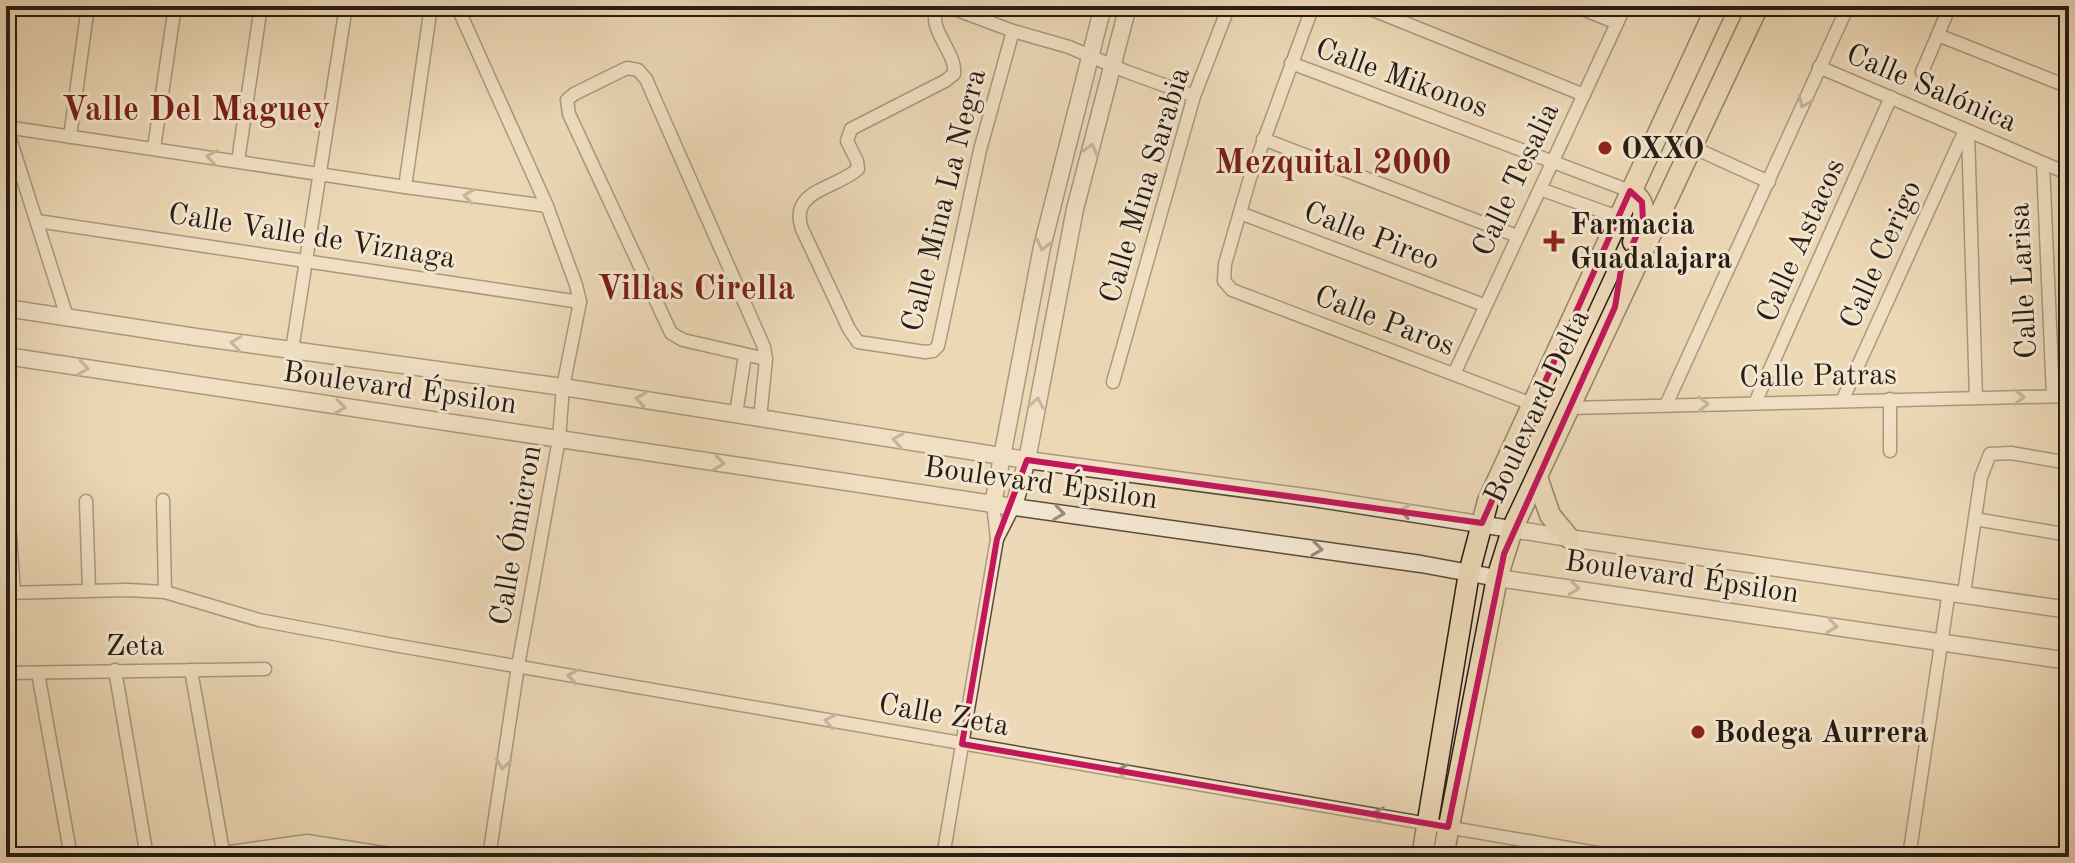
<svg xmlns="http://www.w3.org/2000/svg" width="2075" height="863" font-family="'Old Standard TT',serif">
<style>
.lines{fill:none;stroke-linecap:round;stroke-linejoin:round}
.minor-casing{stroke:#584c3d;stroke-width:15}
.tertiary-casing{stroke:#584c3d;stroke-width:19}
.primary-casing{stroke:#261d14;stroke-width:23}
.minor{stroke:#f3e6d0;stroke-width:12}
.tertiary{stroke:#f3e6d0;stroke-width:16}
.primary{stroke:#edd8b7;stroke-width:20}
.oneway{stroke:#978c7b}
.marked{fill:none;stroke:#c2185b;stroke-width:6;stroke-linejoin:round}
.poi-dot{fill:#8f2418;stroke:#f3e6d0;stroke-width:3}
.labels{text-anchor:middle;stroke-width:6;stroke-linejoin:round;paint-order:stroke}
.street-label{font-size:30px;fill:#261d14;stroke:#f3e6d0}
.poi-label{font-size:30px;font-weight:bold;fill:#261d14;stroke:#f3e6d0;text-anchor:start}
.quarter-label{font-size:34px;font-weight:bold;fill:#7a1f14;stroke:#f3e6d0}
</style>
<rect width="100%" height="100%" fill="#edd8b7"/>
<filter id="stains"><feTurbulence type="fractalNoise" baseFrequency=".0025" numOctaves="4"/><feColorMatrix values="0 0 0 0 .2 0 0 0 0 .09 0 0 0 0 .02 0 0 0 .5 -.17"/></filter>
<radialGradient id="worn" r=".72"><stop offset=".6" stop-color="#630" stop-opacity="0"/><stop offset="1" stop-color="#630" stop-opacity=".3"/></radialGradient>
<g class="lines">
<g class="minor-casing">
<g id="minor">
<polyline points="457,6 547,206 576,285 580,302 563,387 559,439 518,666 489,857"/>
<polyline points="1313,6 1250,178 1225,264 1224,281 1232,290 1532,404"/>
<polyline points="1363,6 1584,95"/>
<polyline points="1575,6 1617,23"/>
<path d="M1013 31 980 150 938 346 933 351 925 352 858 342 849 329 802 229C788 190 836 189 858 169L857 161 847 141 851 129 945 81 954 74C957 52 927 30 937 9L957 10 1013 31 1069 47 1125 71 1194 96"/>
<polyline points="1938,35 2069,87"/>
<polyline points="1291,63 1630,191"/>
<polyline points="1819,67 2069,174"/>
<polyline points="1922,72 1950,6"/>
<polyline points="6,126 67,317"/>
<polyline points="6,127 405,187 547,206"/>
<polyline points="1968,131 1976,398"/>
<polyline points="70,137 88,6"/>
<polyline points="1263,139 1517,236"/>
<polyline points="1692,147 1769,182"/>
<polyline points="154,148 175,6"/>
<polyline points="238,161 261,6"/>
<polyline points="2043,164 2053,396"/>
<polyline points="405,187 431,6"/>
<polyline points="1540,189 1618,217"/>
<polyline points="1240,213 1484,305"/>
<polyline points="37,221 580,302"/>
<polyline points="292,350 346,6"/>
<polyline points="1454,374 1625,6"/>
<polyline points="1113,382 1194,96 1229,6"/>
<polyline points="1842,401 1965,130"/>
<polyline points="1755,403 1891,97"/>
<polyline points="1666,405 1848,6"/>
<polyline points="1569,408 2069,396"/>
<polyline points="736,414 745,355"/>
<polyline points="760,418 766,359 764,347 646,79 638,70 627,68 574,94 567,100 569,114 671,333 683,340 766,359"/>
<polyline points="1890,451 1890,399"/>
<polyline points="6,479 14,593"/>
<polyline points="163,500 165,592"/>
<polyline points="86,501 89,590"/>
<polyline points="1975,519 2069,535"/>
<polyline points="997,539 1014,506"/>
<polyline points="6,593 127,590 165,592 259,620 388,644 1620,857"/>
<polyline points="1964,593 1981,477 1990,454 2011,453 2069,463"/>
<polyline points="115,670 147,857"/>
<polyline points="191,670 224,857"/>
<polyline points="6,673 265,669"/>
<polyline points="38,673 71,857"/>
<polyline points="194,857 307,841 409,857"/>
<polyline points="943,857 997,539 993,504"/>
<polyline points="1909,857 1949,591"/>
</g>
</g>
<g class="tertiary-casing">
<g id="tertiary">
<polyline points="6,308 196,337 563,387 1027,460 1313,498 1569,538 2069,610"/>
<polyline points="6,356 993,504 1421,564 1497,578 2069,661"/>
<polyline points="993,504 1042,247 1103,6"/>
<polyline points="1014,506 1027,460 1075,209 1128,6"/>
</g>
</g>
<g class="primary-casing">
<g id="primary">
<path d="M1630 191C1652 204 1642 224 1633 242"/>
<polyline points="1537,477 1550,515 1569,538"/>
<polyline points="1422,857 1469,573 1488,501 1717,6"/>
<polyline points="1443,857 1497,578 1513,527 1758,6"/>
</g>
</g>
<use href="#minor" class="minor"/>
<use href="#tertiary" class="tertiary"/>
<use href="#primary" class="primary"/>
</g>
<defs><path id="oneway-chevron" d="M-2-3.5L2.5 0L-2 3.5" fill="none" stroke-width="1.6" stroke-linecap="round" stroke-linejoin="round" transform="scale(2)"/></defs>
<g class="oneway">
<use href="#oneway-chevron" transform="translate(1804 102) rotate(114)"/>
<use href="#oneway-chevron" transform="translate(1091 149) rotate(-75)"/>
<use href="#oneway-chevron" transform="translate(212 157) rotate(-171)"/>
<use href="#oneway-chevron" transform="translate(469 196) rotate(-173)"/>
<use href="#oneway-chevron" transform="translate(1043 245) rotate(103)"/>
<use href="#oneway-chevron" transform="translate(236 343) rotate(-173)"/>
<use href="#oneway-chevron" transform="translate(83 368) rotate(9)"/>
<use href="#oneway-chevron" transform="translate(2019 397) rotate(-1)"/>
<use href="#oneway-chevron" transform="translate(641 399) rotate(-171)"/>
<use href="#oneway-chevron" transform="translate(1037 403) rotate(-80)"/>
<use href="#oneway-chevron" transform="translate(1703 404) rotate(-1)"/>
<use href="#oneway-chevron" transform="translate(340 407) rotate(8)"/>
<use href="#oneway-chevron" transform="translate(898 440) rotate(-171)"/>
<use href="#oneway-chevron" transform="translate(719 463) rotate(8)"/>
<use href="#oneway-chevron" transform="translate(1405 511) rotate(-172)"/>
<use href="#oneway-chevron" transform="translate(1059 513) rotate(8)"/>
<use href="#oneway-chevron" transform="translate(1317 549) rotate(8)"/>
<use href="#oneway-chevron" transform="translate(1574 588) rotate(8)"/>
<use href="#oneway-chevron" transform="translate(1832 626) rotate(8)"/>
<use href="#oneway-chevron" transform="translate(573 676) rotate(-170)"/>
<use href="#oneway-chevron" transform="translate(830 721) rotate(-170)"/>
<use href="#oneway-chevron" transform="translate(503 764) rotate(98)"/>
<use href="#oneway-chevron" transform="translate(1122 771) rotate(-170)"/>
<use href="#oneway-chevron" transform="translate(1378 814) rotate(-170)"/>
</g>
<path d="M0 0H2075V863H0ZM1630 191 1642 202 1643 221 1621 270 1615 307 1504 554 1448 827 962 744 997 539 1027 460 1482 523Z" fill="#edd8b7" fill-opacity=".55" fill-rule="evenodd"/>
<path class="marked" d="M1630 191 1642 202 1643 221 1621 270 1615 307 1504 554 1448 827 962 744 997 539 1027 460 1482 523Z"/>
<g class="poi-dot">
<circle cx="1605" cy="148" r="8"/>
<path d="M1550 229h8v8h8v8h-8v8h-8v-8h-8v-8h8z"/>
<circle cx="1698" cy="732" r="8"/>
</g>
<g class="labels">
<g class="street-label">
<text transform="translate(1402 77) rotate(20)" y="10">Calle Mikonos</text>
<text transform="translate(1932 87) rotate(23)" y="10">Calle Salónica</text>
<text transform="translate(1515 179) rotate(-65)" y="10">Calle Tesalia</text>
<text transform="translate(1144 185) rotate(-73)" y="10">Calle Mina Sarabia</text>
<text transform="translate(943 200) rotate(-76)" y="10">Calle Mina La Negra</text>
<text transform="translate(312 235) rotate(9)" y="10">Calle Valle de Viznaga</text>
<text transform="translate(1372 235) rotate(21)" y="10">Calle Pireo</text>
<text transform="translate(1800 240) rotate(-66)" y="10">Calle Astacos</text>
<text transform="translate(1880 254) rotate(-66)" y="10">Calle Cerigo</text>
<text transform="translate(2022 281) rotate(-93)" y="10">Calle Larisa</text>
<text transform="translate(1385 320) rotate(21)" y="10">Calle Paros</text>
<text transform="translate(1818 375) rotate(-1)" y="10">Calle Patras</text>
<text transform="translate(400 387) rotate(8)" y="10">Boulevard Épsilon</text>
<text transform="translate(1536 406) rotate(-65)" y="10">Boulevard Delta</text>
<text transform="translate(1041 482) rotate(8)" y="10">Boulevard Épsilon</text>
<text transform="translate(515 535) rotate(-80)" y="10">Calle Ómicron</text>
<text transform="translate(1682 576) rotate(8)" y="10">Boulevard Épsilon</text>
<text x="135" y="655">Zeta</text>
<text transform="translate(944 714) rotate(10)" y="10">Calle Zeta</text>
</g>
<g class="poi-label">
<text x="1621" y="158">OXXO</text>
<text x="1570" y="234">Farmacia<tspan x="1570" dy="34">Guadalajara</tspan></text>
<text x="1714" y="742">Bodega Aurrera</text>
</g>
<g class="quarter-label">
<text x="196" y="120">Valle Del Maguey</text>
<text x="1333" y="173">Mezquital 2000</text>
<text x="696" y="299">Villas Cirella</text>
</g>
</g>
<rect width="2075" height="863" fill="none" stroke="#edd8b7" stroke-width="32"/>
<rect x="8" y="8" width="2059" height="847" fill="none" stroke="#261d14" stroke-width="4"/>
<rect x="16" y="16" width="2043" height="831" fill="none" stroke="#261d14" stroke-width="2"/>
<rect width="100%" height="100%" filter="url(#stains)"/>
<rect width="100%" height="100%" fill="url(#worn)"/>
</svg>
